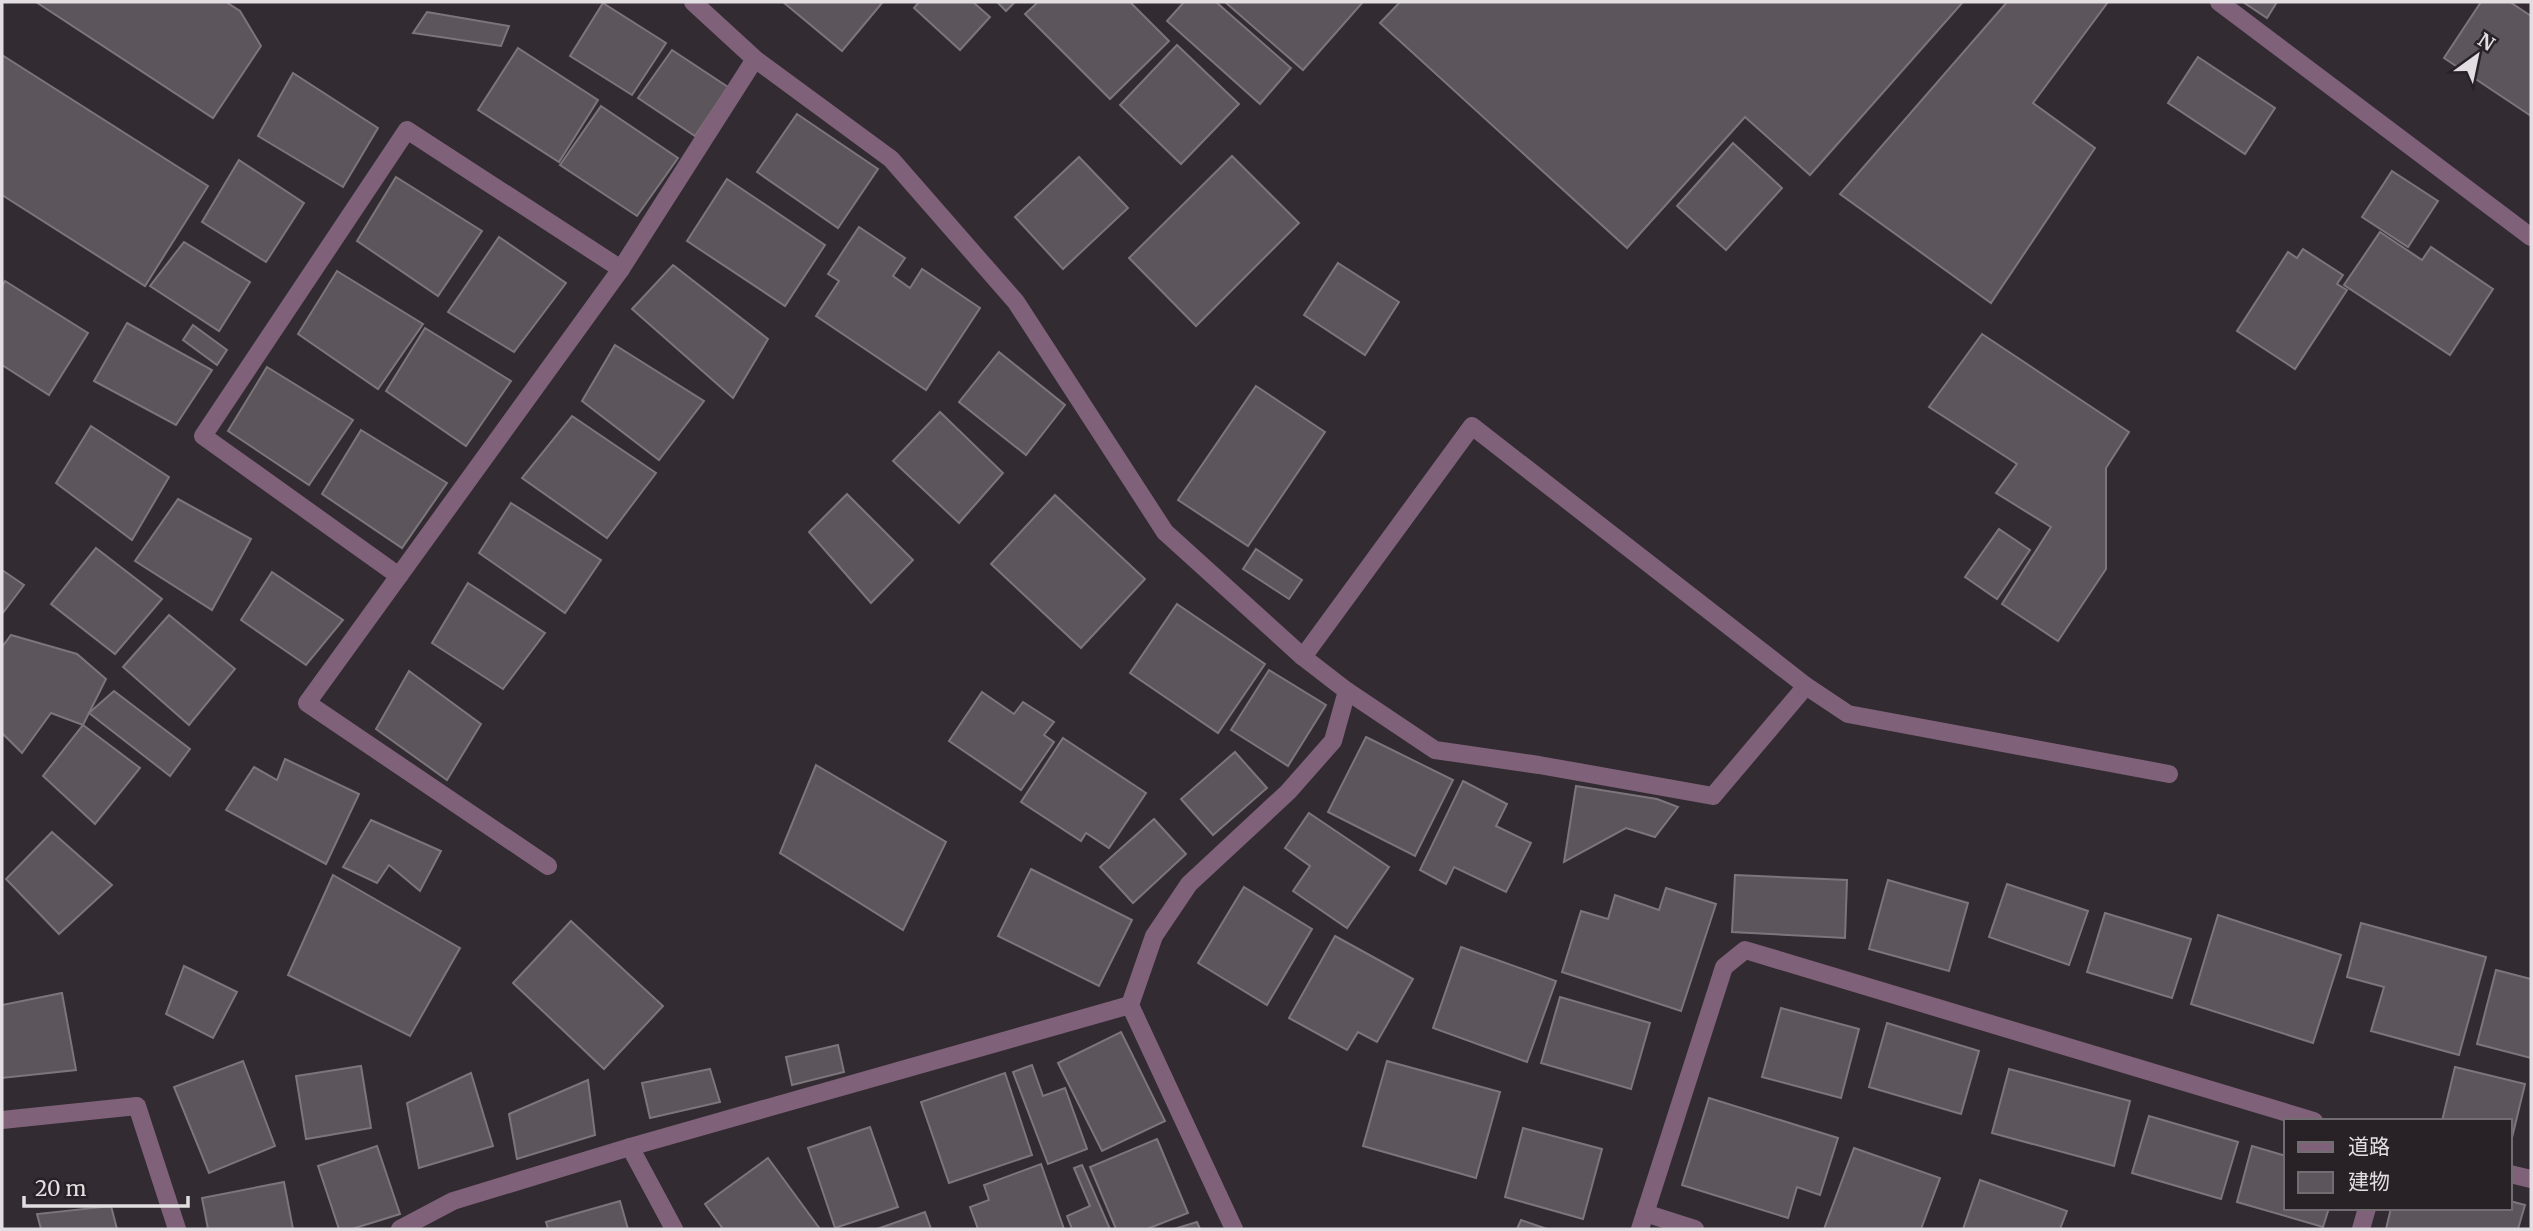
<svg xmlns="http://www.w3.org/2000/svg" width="2533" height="1231" font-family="Merriweather,'Noto Sans JP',serif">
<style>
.building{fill:#5c555b;stroke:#7d757c;stroke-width:2}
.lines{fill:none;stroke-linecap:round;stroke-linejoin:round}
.minor{stroke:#7f627a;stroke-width:18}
</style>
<rect width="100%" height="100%" fill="#322b31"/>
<g class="building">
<polygon points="36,2 226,2 240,11 261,46 213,118"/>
<polygon points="783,2 881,2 882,3 842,51"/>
<polygon points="919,2 973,2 990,17 960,50 914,8"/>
<polygon points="997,2 1015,2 1006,11"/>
<polygon points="1038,2 1130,2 1169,41 1110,99 1025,14"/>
<polygon points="1184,2 1216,2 1291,68 1260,104 1167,21"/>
<polygon points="1225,2 1363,2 1303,70"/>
<polygon points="1400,2 1963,2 1810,175 1745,117 1627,248 1380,23"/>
<polygon points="2007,2 2108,2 2033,103 2095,148 1991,303 1840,194"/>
<polygon points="2243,2 2277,2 2267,18"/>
<polygon points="2481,2 2510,2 2531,16 2531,116 2444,58"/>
<polygon points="603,3 666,43 632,95 570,56"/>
<polygon points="427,12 509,26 501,46 413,33"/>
<polygon points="1177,45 1239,104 1181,164 1120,105"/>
<polygon points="518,48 598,100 559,162 478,110"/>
<polygon points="672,50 728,87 695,136 638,98"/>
<polygon points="2,55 208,186 145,286 2,195"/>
<polygon points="2198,57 2275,108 2245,154 2168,103"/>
<polygon points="293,73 378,128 343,187 258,136"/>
<polygon points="601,106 678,158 637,216 560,165"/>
<polygon points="797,114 878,169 838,228 757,172"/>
<polygon points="1733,143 1782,188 1726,250 1677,206"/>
<polygon points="1232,156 1299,223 1196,326 1129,258"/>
<polygon points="1079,157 1128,208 1063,269 1015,217"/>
<polygon points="239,160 304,203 266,262 202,222"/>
<polygon points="2392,171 2438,201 2408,247 2362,217"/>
<polygon points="396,177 482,231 438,296 357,241"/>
<polygon points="727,179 825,245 785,306 687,241"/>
<polygon points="859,227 905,258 893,276 910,288 922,269 980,308 926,390 816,316 839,281 828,274"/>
<polygon points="2380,232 2422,260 2431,247 2493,289 2450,355 2344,285"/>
<polygon points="499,237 566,283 514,352 448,312"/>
<polygon points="184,242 250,282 219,331 150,286"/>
<polygon points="2303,249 2343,275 2337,284 2347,290 2295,369 2237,331 2288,252 2297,258"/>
<polygon points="1338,263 1399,302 1365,355 1304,315"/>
<polygon points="673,265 768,339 733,398 632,309"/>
<polygon points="337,271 423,324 378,389 298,334"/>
<polygon points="5,281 88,333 49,395 2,365 2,286"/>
<polygon points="127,323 212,370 176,425 94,381"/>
<polygon points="193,325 227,350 217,365 183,340"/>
<polygon points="425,328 511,381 466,446 386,391"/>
<polygon points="1982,334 2129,432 2106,468 2106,569 2058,641 2002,604 2051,527 1996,493 2017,464 1929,407"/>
<polygon points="615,345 704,401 659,460 582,401"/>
<polygon points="999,352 1065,405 1026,455 959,402"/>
<polygon points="267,367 353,420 309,485 228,431"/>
<polygon points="1256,386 1325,432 1248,546 1178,500"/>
<polygon points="940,412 1003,473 959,523 893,461"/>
<polygon points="572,416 656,473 607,538 522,478"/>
<polygon points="91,426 169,477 132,540 56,483"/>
<polygon points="361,430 447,483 402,548 322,494"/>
<polygon points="847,494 913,560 871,603 809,532"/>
<polygon points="1055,495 1145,579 1081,648 991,564"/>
<polygon points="178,499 251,539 212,610 135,561"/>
<polygon points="511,503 601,560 565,613 479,553"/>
<polygon points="1999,529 2030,550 1997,599 1965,577"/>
<polygon points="96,548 162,599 115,654 51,604"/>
<polygon points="1256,549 1302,580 1289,599 1243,569"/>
<polygon points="2,570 24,585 2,614"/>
<polygon points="272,572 343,620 306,665 241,620"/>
<polygon points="468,583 545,633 503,689 432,643"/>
<polygon points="1177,604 1265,664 1218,733 1130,673"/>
<polygon points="169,615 235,669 189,725 123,667"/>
<polygon points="11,635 77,654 106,679 83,725 51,713 22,753 2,733 2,647"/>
<polygon points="1269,670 1326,705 1288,766 1231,730"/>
<polygon points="409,671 481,724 447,780 376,729"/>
<polygon points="114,691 190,749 170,776 89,713"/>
<polygon points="982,692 1014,714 1023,702 1054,722 1044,735 1054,742 1021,790 949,741"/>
<polygon points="83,725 140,768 95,824 43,776"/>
<polygon points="1366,737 1453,780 1415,856 1328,812"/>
<polygon points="1063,738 1146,793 1109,848 1086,833 1081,841 1021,802"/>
<polygon points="1235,752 1267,788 1213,835 1181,799"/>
<polygon points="285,759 359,794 326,864 226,810 254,767 277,780"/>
<polygon points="816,765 946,842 903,930 780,853"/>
<polygon points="1463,781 1507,804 1496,826 1531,843 1506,892 1454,867 1446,884 1420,870"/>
<polygon points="1576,786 1657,799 1678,807 1655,837 1626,828 1564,862"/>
<polygon points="1309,813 1389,867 1347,928 1293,891 1310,866 1285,848"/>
<polygon points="1154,819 1186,854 1133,903 1100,867"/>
<polygon points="371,820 441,851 420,891 389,865 377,883 343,867"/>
<polygon points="52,832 112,885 59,934 6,879"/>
<polygon points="1031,869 1132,920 1099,986 998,936"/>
<polygon points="333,875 460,948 410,1036 288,975"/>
<polygon points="1735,875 1847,880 1845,938 1732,932"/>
<polygon points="1888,880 1968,903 1949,971 1869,949"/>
<polygon points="2007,884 2088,911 2069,965 1989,937"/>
<polygon points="1244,887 1312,929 1267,1005 1198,963"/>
<polygon points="1666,888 1716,904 1681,1011 1562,972 1581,911 1608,919 1615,895 1659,910"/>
<polygon points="2105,913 2191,939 2172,998 2087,972"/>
<polygon points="2218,915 2341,955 2313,1043 2191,1004"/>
<polygon points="571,921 663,1006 604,1069 513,983"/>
<polygon points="2361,923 2486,957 2459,1055 2371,1031 2384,987 2347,977"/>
<polygon points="1335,936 1413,979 1377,1042 1358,1032 1347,1050 1289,1018"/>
<polygon points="1461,947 1556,981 1527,1062 1433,1028"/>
<polygon points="184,966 237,992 213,1038 166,1014"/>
<polygon points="2496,970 2531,979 2531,1058 2477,1044"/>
<polygon points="62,993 76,1070 2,1078 2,1005"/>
<polygon points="1560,997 1650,1023 1631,1089 1541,1063"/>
<polygon points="1781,1008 1859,1029 1841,1098 1762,1077"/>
<polygon points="1887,1023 1979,1051 1961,1114 1869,1087"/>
<polygon points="1121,1032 1165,1121 1102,1151 1058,1063"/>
<polygon points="838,1045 844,1072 792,1085 786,1057"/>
<polygon points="243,1061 275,1146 209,1173 174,1087"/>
<polygon points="1387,1061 1500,1092 1476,1178 1363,1146"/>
<polygon points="1032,1065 1043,1096 1065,1088 1087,1149 1048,1164 1013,1072"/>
<polygon points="361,1066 371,1128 306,1139 296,1076"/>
<polygon points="2455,1067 2525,1084 2510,1146 2510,1121 2442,1121"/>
<polygon points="710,1069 720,1102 650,1118 642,1083"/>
<polygon points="2009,1069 2130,1101 2114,1166 1992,1133"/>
<polygon points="471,1073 493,1146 419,1168 407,1103"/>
<polygon points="1005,1073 1032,1155 949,1183 921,1102"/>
<polygon points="588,1080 595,1135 517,1159 509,1114"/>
<polygon points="1709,1098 1838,1138 1820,1195 1797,1187 1788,1218 1682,1185"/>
<polygon points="2149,1116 2238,1142 2221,1199 2132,1173"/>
<polygon points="870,1127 898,1207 835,1228 808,1148"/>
<polygon points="1523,1128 1602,1149 1583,1219 1505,1197"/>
<polygon points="1157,1139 1188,1213 1147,1229 1116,1229 1090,1167"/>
<polygon points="377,1146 400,1214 352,1229 339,1229 318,1166"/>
<polygon points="2252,1146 2286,1156 2286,1208 2329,1208 2323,1227 2237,1202"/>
<polygon points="1854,1148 1940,1178 1921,1229 1824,1229"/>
<polygon points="768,1158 820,1229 723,1229 705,1204"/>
<polygon points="1041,1164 1064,1229 978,1229 970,1207 989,1200 984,1185"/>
<polygon points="1082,1165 1110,1229 1072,1229 1067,1216 1090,1206 1074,1168"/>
<polygon points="1980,1180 2067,1211 2060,1229 1963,1229"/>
<polygon points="284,1182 293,1229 208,1229 202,1198"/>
<polygon points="620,1201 628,1229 548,1229 546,1222"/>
<polygon points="2510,1201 2525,1205 2518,1229 2386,1229 2391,1208 2510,1208"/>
<polygon points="111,1206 117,1229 41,1229 37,1214"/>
<polygon points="925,1212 931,1229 877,1229"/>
<polygon points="1521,1220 1547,1229 1517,1229"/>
<polygon points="1197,1222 1200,1229 1174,1229"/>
</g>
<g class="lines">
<g class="minor">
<polyline points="693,2 755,59 891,159 1016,302 1165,532 1303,657 1347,691 1435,750 1539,765 1713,796 1806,686"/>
<polyline points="2219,2 2531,237"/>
<polyline points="399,576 203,436 407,130 621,269"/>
<polyline points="1303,657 1472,426 1806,686 1848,714 2169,774"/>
<polyline points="548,866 307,703 621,269 755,59"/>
<polyline points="2,1120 137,1106 177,1229"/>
<polyline points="630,1147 674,1229"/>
<polyline points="2510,1174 2531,1179"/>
<polyline points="1645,1213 1695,1229"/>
<polyline points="400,1229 453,1201 630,1147 1130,1005"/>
<polyline points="1234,1229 1130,1005 1154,936 1189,884 1288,792 1333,741 1347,691"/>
<polyline points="1640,1229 1724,967 1745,950 2314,1121"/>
<polyline points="2361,1229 2367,1208"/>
</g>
</g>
<rect width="2533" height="1231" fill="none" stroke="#e2dee1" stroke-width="7"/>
<rect x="2284" y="1119" width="228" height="91" fill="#282227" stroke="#726d71" stroke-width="2"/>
<rect x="2298" y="1142" width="35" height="10" fill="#7f627a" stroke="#726d71" stroke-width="2"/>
<text x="2348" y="1154" font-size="21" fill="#e2dee1">道路</text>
<rect x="2298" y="1172" width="35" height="21" fill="#5c555b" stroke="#726d71" stroke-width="2"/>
<text x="2348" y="1189" font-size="21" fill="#e2dee1">建物</text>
<g transform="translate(2477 56) rotate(33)" stroke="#282227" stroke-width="5" paint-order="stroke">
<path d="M0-5L12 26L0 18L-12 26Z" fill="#e2dee1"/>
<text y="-10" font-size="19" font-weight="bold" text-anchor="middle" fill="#e2dee1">N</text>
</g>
<path d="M24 1196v10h164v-10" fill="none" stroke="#e2dee1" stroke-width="3.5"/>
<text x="35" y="1196" font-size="21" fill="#e2dee1" stroke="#282227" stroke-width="5" paint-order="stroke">20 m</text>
</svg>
